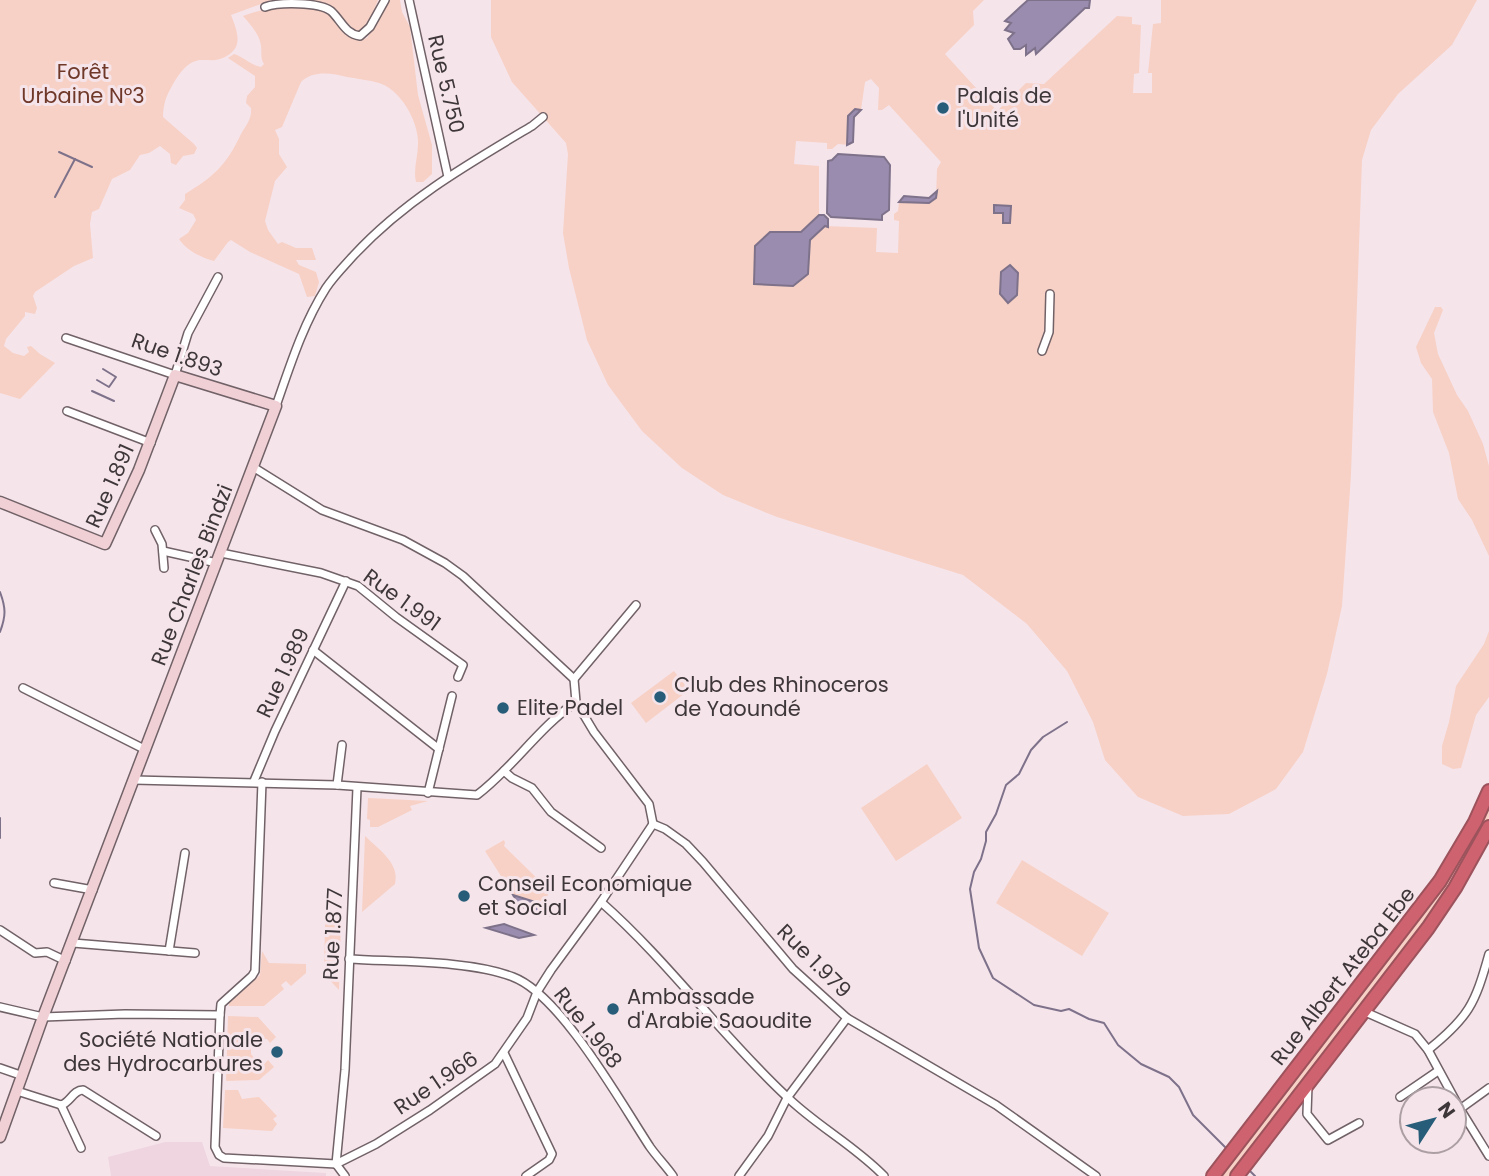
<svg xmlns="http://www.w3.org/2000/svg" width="1489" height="1176" font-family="Poppins,sans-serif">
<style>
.built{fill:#efd5e0}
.green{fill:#f7d1c5;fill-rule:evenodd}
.water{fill:#9a8cae;stroke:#7e728b;stroke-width:2}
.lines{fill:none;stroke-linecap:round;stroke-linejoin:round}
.stream{stroke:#7e728b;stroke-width:2}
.street-casing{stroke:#716268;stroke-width:10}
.secondary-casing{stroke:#716268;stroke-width:13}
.highway-casing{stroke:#9c535c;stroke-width:16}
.street{stroke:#fff;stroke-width:7}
.secondary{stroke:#f0d0d4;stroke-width:10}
.highway{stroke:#ce626f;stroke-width:12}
.poi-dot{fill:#275d78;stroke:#f6e4eb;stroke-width:2.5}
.labels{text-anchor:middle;stroke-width:6;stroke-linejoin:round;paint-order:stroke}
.park-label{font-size:21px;fill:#6f3828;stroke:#f6e4eb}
.street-label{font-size:21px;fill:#3e373a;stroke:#f6e4eb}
.poi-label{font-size:21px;fill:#3e373a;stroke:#f6e4eb;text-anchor:start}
</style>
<rect width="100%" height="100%" fill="#f6e4eb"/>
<polygon class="built" points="165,1142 202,1142 210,1166 326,1173 326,1176 111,1176 108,1157"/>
<g class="green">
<path d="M0 0H272L231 15C238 33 245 50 220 59 211 62 202 58 193 62 183 67 177 77 172 86 166 96 163 105 163 117L194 144 197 148 194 154 183 156 176 165 171 163 170 154 160 146 149 153 140 155 130 170 112 179 99 209 92 212 90 224 93 258 74 266 35 292 33 296 37 308 35 314 25 312V316L6 339 4 346 13 353 24 356 29 352 27 347 31 346 40 354 55 363 20 399 0 393Z"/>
<path d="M296 0H378C373 12 370 29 356 31L328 5 319 2Z"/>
<path d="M389 0H400L402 12 410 27 418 95 432 145V174L423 182H416C413 169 418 157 418 144 419 122 401 90 379 83 369 80 358 79 347 77 332 73 313 70 301 82L282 127 275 130 279 139V154L287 167 275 181 265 221 268 230 278 244 282 242 296 248H312L316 260H296L299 265 316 272 319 282 315 296 307 297 299 274 250 252 231 240 228 242 214 261C202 258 186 250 179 239L188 233 196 220 193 214 179 208 185 200V194C213 177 226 166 241 134 246 125 252 119 251 108L246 103 247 96 255 87V76L228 58 234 54C244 57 250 65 261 67L264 64C260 57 262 54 261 46 260 35 250 24 243 16 266 7 295 4 319 10 340 15 343 48 367 38Z"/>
<path d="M491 0H984L973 11 974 25 945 54 997 111 1026 83 1044 84 1117 16 1132 17V24L1141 25 1139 73 1134 74 1133 93H1152V73H1148L1153 24 1161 23V0H1477L1452 45 1398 94 1371 130 1362 160 1351 475 1342 606 1327 674 1303 752 1276 789 1229 814 1183 816 1138 797 1105 760 1093 722 1067 671 1027 624 963 575 777 517 723 495 682 468 642 431 608 385 587 340 569 268 563 233 568 154 566 143 512 82 491 37ZM871 79 879 88 878 110H882L889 105 941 162 937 169 936 197 929 203 899 202 898 211 894 214V220L899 221 898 253 876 252 877 228 825 226 810 240 808 274 793 286 755 284 770 232 801 233 819 215V166L794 164 796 141 827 143V149H832L838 144 850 145 853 142 854 117 861 110 865 82Z"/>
<polygon points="1435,307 1441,307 1443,310 1434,333 1438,354 1457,395 1468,411 1483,444 1489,466 1489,556 1472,520 1458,499 1449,453 1433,412 1432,379 1421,363 1416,347"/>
<polygon points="1489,631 1489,697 1476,715 1461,768 1453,769 1442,764 1442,746 1449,722 1456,686 1484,644"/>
<polygon points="674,671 689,690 646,723 631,703"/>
<polygon points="927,764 962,818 896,861 861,808"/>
<polygon points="368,798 428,801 410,806 412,810 378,827 370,827 370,820 367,819"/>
<polygon points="1489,802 1489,818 1473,851 1433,912 1232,1176 1221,1176 1428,907 1467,847"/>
<path d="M365 836C379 850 400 863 395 884L362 912Z"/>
<polygon points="504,840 505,843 504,846 549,890 545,905 513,895 485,851"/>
<polygon points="1022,860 1109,913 1082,956 996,903"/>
<polygon points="335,917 341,918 339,990 324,974 325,925 328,921 335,921"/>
<polygon points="262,951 269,963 306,964 306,973 291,986 286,981 281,985 284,989 264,1006 229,1006 229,1003 260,975"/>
<polygon points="228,1016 258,1017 276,1037 270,1043 267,1039 259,1039 251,1045 251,1054 259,1063 264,1064 268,1060 274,1067 259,1080 226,1081"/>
<polygon points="225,1090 238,1090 242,1099 259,1097 277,1116 273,1119 277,1124 272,1131 223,1128"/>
</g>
<g class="water">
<polygon points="1028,0 1090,0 1089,8 1085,8 1036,54 1035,48 1026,55 1026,45 1020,49 1014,49 1008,39 1014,33 1005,30 1011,23 1005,21"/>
<polygon points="855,109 861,110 854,117 853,142 847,145 848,116"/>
<polygon points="838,154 884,157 890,165 889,210 882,215 882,220 831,217 827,213 828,161 832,160"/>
<polygon points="937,191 936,198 929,203 899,202 904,196 929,198"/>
<polygon points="994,205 1011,206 1010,223 1003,223 1003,213 994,213"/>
<polygon points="819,215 824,215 828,219 828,227 825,226 810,240 808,274 793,286 754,284 755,246 770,232 801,232"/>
<polygon points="1010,265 1018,273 1017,295 1008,303 1000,294 1001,272"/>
<polygon points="513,895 545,905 552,916 519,906"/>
<polygon points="504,924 534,935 519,938 486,928"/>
</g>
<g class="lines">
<g class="stream">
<polyline points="59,152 92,167"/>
<polyline points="55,197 75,159"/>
<polyline points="97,380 109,387 116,377 103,369"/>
<polyline points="92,391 114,401"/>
<path d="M0 592C6 608 6 616 0 632"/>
<polyline points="1067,722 1043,737 1031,750 1019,774 1006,785 996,814 986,832 986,841 981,859 974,872 970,889 979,948 993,978 1034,1005 1061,1011 1069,1009 1089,1019 1104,1023 1118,1045 1141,1064 1169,1077 1179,1087 1193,1115 1228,1150"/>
<polyline points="0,818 0,838"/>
<polyline points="1250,1171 1255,1176"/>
</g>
<g class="street-casing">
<g id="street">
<polyline points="409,0 448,177"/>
<path d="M265 7C279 2 319 2 331 11 341 20 345 34 360 36L370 27 385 0"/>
<polyline points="66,338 175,375 188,333 218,277"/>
<polyline points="1042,351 1049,332 1050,294"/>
<path d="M276 406C290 366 303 324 326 288 334 276 345 265 354 255 405 200 468 164 532 126L543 117"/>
<polyline points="67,411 151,443"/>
<polyline points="253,467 322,510 403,540 445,563 463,576 574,679 576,702 594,732 649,804 653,824"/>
<polyline points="155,530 162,544 164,568"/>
<polyline points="163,551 217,563"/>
<polyline points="221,553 321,573 358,586 396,617 463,665 458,677"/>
<polyline points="313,650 439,749"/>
<polyline points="574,679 636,605"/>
<polyline points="23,688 146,750"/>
<polyline points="504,771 512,778 532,788 551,812 601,848"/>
<path d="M134 780 337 785 477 795C513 768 538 728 576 702"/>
<polyline points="254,781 275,731 346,581"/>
<polyline points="337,785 342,745"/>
<polyline points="428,793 452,696"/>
<polyline points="653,824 665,829 686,844 703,862 793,969 847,1018 996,1105 1096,1176"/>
<polyline points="54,883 93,890"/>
<path d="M601 902C668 961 720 1034 785 1095 815 1125 854 1145 884 1176"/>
<polyline points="0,930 35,953 47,952 66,961"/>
<polyline points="73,943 195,953"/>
<polyline points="169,951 185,853"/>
<path d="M349 959C396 962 470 960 513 977 561 995 621 1103 650 1147 657 1157 666 1166 673 1176"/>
<polyline points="0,1007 43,1017 125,1014 220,1015 221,1004 252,976 255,971 262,782"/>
<polyline points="1363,1011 1415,1034 1428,1050 1460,1109 1489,1156"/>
<polyline points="220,1015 215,1147 219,1155 224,1158 336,1164 376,1144 430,1110 495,1064 527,1018 537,992 551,970 601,902 653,824"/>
<path d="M1428 1050C1469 1017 1475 1004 1489 954"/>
<polyline points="504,1053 552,1154 549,1160 526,1176"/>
<polyline points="0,1068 23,1076"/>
<polyline points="1308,1085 1307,1114 1328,1140 1359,1123"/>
<path d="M17 1091 61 1105C70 1103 73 1090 83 1090L156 1136"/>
<polyline points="1400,1097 1438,1071"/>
<polyline points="61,1105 81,1148"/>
<polyline points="1460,1109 1489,1088"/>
<polyline points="336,1164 345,1070 357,788"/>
<polyline points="336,1164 345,1176"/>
<polyline points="739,1176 768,1136 787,1098 847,1018"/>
</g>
</g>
<g class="secondary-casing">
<polyline id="secondary" points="0,502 105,544 139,470 175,375 276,406 43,1017 0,1137"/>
</g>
<g class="highway-casing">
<g id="highway">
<polyline points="1213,1176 1440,881 1475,822 1489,791"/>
<polyline points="1237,1176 1428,928 1455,888 1489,827"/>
</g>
</g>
<use href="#street" class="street"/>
<use href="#secondary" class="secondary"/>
<use href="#highway" class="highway"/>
</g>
<g class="poi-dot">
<circle cx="943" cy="108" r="7"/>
<circle cx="660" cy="697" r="7"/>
<circle cx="503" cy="708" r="7"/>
<circle cx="464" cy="896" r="7"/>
<circle cx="613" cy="1009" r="7"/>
<circle cx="277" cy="1052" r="7"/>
</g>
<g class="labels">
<g class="park-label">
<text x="83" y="79">Forêt<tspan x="83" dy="24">Urbaine N°3</tspan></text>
</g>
<g class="street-label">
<text transform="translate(446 84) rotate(77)" y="7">Rue 5.750</text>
<text transform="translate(177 355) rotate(19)" y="7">Rue 1.893</text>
<text transform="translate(110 486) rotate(-66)" y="7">Rue 1.891</text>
<text transform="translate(192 575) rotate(-69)" y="7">Rue Charles Bindzi</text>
<text transform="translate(402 600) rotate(36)" y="7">Rue 1.991</text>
<text transform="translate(283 673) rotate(-65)" y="7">Rue 1.989</text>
<text transform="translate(333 934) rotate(-87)" y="7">Rue 1.877</text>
<text transform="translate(814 961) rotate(45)" y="7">Rue 1.979</text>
<text transform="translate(1343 976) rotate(-52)" y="7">Rue Albert Ateba Ebe</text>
<text transform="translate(588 1028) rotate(52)" y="7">Rue 1.968</text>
<text transform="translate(436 1083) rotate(-34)" y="7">Rue 1.966</text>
</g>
<g class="poi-label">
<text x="957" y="103">Palais de<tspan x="957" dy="24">l'Unité</tspan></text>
<text x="674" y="692">Club des Rhinoceros<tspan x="674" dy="24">de Yaoundé</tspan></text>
<text x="517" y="715">Elite Padel</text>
<text x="478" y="891">Conseil Economique<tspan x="478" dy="24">et Social</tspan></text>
<text x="627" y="1004">Ambassade<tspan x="627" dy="24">d'Arabie Saoudite</tspan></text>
<text x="263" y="1047" text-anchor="end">Société Nationale<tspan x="263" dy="24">des Hydrocarbures</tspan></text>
</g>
</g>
<g transform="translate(1433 1120) rotate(54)"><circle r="33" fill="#f6e4eb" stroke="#ac9fa4" stroke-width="2"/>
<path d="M0-5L12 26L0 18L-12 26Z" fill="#275d78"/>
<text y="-10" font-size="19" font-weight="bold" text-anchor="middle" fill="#3e373a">N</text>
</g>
</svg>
